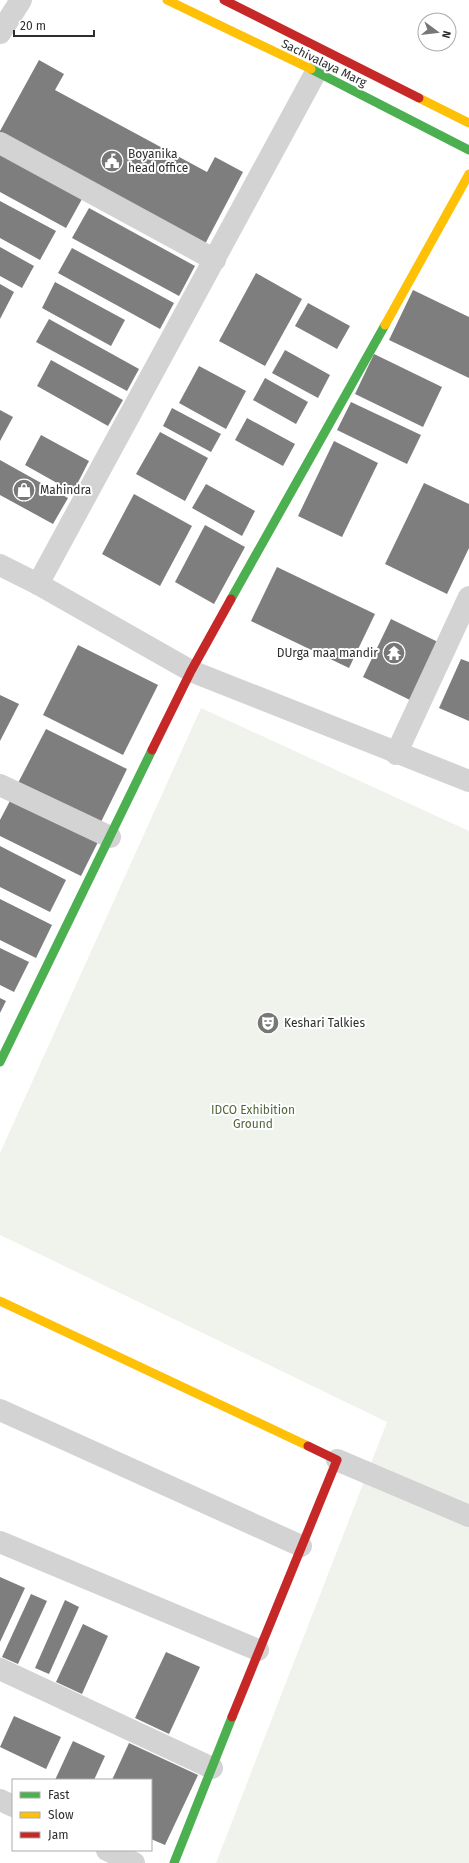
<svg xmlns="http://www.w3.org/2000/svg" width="469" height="1863" font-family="'Fira Sans',sans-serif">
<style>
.green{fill:#f0f3ec}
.building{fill:#7e7e7e}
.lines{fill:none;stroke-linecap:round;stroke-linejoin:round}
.street{stroke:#d3d3d3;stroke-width:22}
.fast{stroke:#4caf50;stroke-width:9}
.slow{stroke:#ffc107;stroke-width:9}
.jam{stroke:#c62828;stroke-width:9}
.labels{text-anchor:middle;stroke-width:4;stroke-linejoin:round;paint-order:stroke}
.street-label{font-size:12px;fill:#2e2e2e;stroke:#fff}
.poi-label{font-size:12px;fill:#2e2e2e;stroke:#fff;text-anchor:start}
.park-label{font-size:12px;fill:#52673d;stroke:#fff}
</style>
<rect width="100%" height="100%" fill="#fff"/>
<polygon class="green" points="201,708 469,831 469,1863 216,1863 387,1422 0,1235 0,1153"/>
<g class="building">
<polygon points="39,60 64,74 55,90 207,172 215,157 243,172 204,246 0,134 0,131"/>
<polygon points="0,154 82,199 66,228 0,192"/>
<polygon points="0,201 56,231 40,260 0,238"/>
<polygon points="89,208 195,266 179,296 72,238"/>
<polygon points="0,247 34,266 22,288 0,276"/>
<polygon points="72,248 174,303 160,329 58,273"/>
<polygon points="256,273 302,299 265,366 219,341"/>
<polygon points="55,282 125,320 111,346 42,308"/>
<polygon points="0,284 14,292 0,319"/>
<polygon points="413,290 469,317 469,378 389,340"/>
<polygon points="308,303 350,326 337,349 295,326"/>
<polygon points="49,319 139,369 127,391 36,342"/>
<polygon points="285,350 330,375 318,398 272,373"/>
<polygon points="374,354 442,387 423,427 355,394"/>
<polygon points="51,360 123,400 108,426 37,386"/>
<polygon points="199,366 246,391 226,429 179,403"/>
<polygon points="265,378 308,402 296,424 253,400"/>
<polygon points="351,402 421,435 407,464 337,430"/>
<polygon points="172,408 221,434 211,452 163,426"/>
<polygon points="0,410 13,417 0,441"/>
<polygon points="247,418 295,444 283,466 235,440"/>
<polygon points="160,432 208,458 185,501 136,474"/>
<polygon points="41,435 89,461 73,492 25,465"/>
<polygon points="334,441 378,463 342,537 298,516"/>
<polygon points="0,460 68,498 53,524 0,495"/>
<polygon points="424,483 469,504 469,548 447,594 385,564"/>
<polygon points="206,484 255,511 242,536 192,508"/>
<polygon points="134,494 192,526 160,586 102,554"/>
<polygon points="205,525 245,547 214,604 175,582"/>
<polygon points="277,567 375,614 349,668 251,621"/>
<polygon points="391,619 438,642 410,700 363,677"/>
<polygon points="78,645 158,685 123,755 43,715"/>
<polygon points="461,659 469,662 469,721 439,708"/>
<polygon points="0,695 19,704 0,741"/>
<polygon points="46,729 127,769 100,824 18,783"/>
<polygon points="12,797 99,840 81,876 0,836 0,820"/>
<polygon points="0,846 66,880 50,912 0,887"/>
<polygon points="0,899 52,925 36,958 0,940"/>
<polygon points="0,948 29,962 14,992 0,985"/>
<polygon points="0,998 6,1001 0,1013"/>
<polygon points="0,1577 25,1588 0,1642"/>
<polygon points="31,1594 47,1601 18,1664 2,1657"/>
<polygon points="65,1600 79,1607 49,1674 35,1668"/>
<polygon points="83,1624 108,1636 82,1694 56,1682"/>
<polygon points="166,1652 200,1667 169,1734 135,1718"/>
<polygon points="14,1716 61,1737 46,1769 0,1747"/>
<polygon points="73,1741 105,1756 94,1780 55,1780"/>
<polygon points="129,1743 198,1775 165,1845 151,1839 151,1780 112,1780"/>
</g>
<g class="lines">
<g class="street">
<polyline points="0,33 21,0"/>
<polyline points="0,143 215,260"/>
<polyline points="0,565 38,584 191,671 469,781"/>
<polyline points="38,584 316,72"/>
<polyline points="396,754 469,597"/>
<polyline points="0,785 110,837"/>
<polyline points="0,1410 301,1546"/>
<polyline points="337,1460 469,1516"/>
<polyline points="0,1542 258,1650"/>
<polyline points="0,1669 212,1768"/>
<polyline points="0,1800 13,1806"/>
<polyline points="107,1850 134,1863"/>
</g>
<g class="fast">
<polyline points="311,69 469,150"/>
<polyline points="231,599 385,325"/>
<polyline points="0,1062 152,750"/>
<polyline points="174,1863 232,1717"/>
</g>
<g class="slow">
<polyline points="167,0 311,69"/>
<polyline points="419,98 469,123"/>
<polyline points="385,325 469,174"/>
<polyline points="0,1301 308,1446"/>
</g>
<g class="jam">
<polyline points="224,0 419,98"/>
<polyline points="152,750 191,671 231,599"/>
<polyline points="232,1717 337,1460 308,1446"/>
</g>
</g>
<defs>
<g id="civic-disc" transform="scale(1.15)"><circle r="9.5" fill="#777" stroke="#fff"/><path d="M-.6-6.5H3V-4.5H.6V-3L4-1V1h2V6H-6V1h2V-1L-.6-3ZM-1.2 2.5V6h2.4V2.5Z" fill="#fff"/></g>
<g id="shop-disc" transform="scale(1.15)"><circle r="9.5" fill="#777" stroke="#fff"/><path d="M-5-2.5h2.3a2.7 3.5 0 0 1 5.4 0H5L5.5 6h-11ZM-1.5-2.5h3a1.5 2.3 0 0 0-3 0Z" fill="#fff"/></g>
<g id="temple-disc" transform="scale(1.15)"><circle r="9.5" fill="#777" stroke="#fff"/><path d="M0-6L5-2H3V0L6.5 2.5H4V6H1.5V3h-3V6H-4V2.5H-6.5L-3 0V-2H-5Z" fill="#fff"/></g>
<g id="theatre-disc" transform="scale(1.15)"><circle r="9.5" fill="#777" stroke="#fff"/><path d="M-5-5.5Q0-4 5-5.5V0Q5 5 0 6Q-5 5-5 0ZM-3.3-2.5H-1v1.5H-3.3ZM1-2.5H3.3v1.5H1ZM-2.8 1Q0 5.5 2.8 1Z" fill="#fff"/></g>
</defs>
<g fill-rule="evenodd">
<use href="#civic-disc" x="112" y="161"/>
<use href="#shop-disc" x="24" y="490"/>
<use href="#temple-disc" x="394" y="653"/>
<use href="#theatre-disc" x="268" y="1023"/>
</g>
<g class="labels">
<g class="street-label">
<text transform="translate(324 63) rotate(26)" y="4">Sachivalaya Marg</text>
</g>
<g class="poi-label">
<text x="128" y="158">Boyanika<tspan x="128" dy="14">head office</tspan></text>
<text x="40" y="494">Mahindra</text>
<text x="378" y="657" text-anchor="end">DUrga maa mandir</text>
<text x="284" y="1027">Keshari Talkies</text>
</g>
<g class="park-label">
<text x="253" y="1114">IDCO Exhibition<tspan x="253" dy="14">Ground</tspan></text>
</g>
</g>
<rect x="12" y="1779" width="140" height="72" fill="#ffffff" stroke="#ababab"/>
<rect x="20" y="1792" width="20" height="6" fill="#4caf50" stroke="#ababab"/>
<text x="48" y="1799" font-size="12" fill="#2e2e2e">Fast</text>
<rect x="20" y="1812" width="20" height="6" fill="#ffc107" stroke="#ababab"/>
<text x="48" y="1819" font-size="12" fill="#2e2e2e">Slow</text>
<rect x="20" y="1832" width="20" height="6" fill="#c62828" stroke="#ababab"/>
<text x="48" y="1839" font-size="12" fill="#2e2e2e">Jam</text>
<g transform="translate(437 32) rotate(105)"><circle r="19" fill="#ffffff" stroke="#ababab"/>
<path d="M0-3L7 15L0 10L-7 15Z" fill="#777777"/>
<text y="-6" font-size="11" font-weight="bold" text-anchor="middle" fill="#2e2e2e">N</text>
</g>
<path d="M14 30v6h80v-6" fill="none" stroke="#2e2e2e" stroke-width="2"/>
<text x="20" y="30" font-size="12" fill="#2e2e2e" stroke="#ffffff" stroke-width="3" paint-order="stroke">20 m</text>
</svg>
